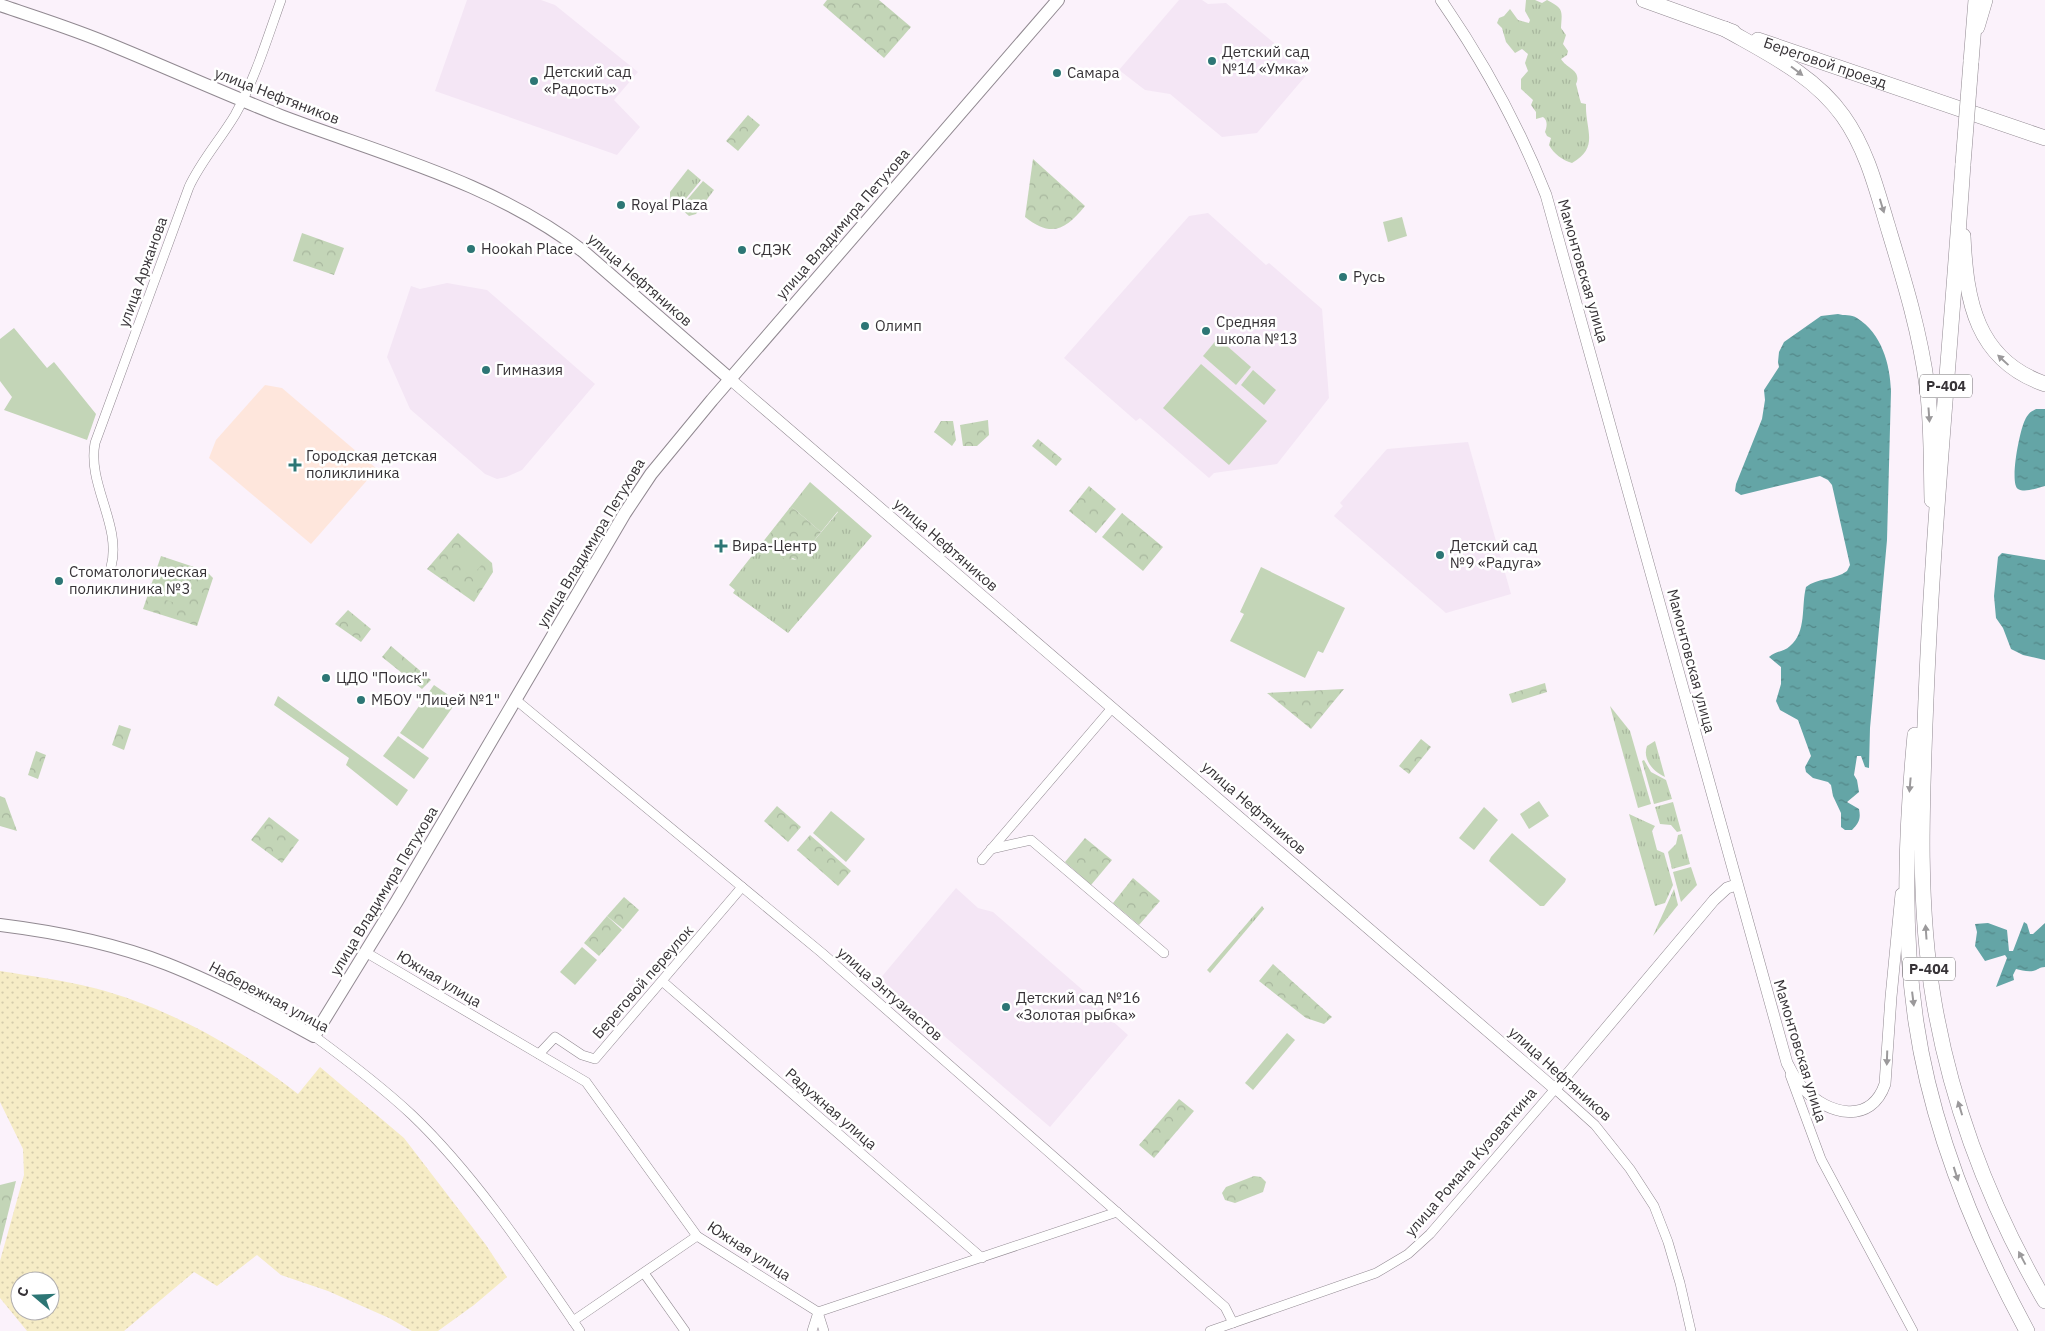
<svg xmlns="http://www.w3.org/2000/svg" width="2045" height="1331" font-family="'IBM Plex Sans',sans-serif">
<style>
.built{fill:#f4e6f5}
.medical{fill:#fee6dc}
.grass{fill:url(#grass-tufts);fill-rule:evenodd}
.forest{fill:url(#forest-crowns)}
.sand{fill:url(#sand-dots);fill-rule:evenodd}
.pitch{fill:#c3d5b7}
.water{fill:url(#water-ripples)}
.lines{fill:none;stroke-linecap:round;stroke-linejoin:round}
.minor-casing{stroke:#918991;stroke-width:10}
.tertiary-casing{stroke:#918991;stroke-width:12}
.secondary-casing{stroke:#918991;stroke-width:14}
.primary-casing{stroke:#918991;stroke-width:16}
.trunk-casing{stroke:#918991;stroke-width:16}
.minor{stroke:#fff;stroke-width:9}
.tertiary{stroke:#fff;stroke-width:11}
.secondary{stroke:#fff;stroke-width:12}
.primary{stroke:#fff;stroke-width:15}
.trunk{stroke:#fff;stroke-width:15}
.trunk-bridge-casing{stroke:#918991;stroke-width:16;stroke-linecap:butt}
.trunk-bridge{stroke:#fff;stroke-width:15}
.oneway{fill:#9b999b}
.poi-dot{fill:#2d7675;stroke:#fff;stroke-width:2}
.labels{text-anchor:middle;stroke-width:5;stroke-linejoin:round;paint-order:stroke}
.shield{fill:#fff;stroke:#737073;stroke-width:1}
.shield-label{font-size:14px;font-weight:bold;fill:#373337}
.poi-label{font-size:15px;fill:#373337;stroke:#fff;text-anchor:start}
.street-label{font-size:15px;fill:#373337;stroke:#fff}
</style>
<defs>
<pattern id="grass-tufts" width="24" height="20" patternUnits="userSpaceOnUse" patternTransform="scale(1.25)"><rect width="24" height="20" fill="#c3d5b7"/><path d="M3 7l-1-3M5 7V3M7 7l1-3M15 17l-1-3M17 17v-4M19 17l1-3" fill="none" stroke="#a8b79e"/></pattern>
<pattern id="forest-crowns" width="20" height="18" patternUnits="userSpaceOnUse" patternTransform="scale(1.25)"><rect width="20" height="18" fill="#c3d5b7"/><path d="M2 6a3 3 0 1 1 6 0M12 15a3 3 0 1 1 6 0" fill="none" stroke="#a8b79e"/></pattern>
<pattern id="sand-dots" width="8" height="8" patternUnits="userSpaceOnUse" patternTransform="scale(1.25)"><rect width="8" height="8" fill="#f6ecc6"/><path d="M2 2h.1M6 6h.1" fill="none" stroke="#d4cbab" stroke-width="1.8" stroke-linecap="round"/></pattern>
<pattern id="water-ripples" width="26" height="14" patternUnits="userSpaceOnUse" patternTransform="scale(1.25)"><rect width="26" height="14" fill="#64a5a6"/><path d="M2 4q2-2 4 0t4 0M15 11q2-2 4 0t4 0" fill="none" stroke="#538788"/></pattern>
</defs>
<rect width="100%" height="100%" fill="#fbf2fb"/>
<g class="built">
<polygon points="467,0 541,0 555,5 638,72 614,100 640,127 617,155 435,91"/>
<polygon points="1179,0 1202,0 1208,4 1226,3 1309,72 1257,133 1222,137 1170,94 1145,90 1119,70"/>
<polygon points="1208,213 1266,265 1269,263 1322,309 1329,398 1277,464 1214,473 1209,478 1140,418 1136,421 1064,358 1189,216"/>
<polygon points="447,283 487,290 595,384 522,470 506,477 497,479 485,474 410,409 387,357 411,286 420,289"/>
<polygon points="1468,442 1511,594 1446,613 1334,516 1343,506 1340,503 1387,449"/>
<polygon points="956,888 978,908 993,912 1109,1013 1109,1018 1128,1035 1050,1127 879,980"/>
</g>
<polygon class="medical" points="265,385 282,388 377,469 311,544 209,458 216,440"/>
<g class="grass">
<path d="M1526 0H1535L1542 3 1547 0C1564 9 1562 10 1561 28L1566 35 1563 44 1568 51 1567 55 1561 59C1567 69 1582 70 1576 84 1578 91 1579 97 1581 103L1586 104C1585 130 1600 147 1572 163 1562 160 1554 154 1549 145L1551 138 1547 136 1545 132C1547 127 1548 120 1543 117L1536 119V112L1531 105 1533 100 1521 89V79L1528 71 1525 63 1528 54 1522 49 1515 53 1506 42 1502 28 1497 23 1499 18 1504 16 1510 9 1518 20 1529 23 1530 20 1525 11Z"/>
<polygon points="688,169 701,180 679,207 670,201 670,192"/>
<polygon points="703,181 714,190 696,214 689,216 680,208"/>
<path d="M810 482 872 536 788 633 733 593 735 590 729 585ZM809 487 838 512 798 560 790 559 764 543Z"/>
<polygon points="1610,706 1630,731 1651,804 1638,808"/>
<path d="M1655 741 1665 777C1654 772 1642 760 1647 746Z"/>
<polygon points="1644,760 1651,772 1666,780 1672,799 1654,804 1642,761"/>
<polygon points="1673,802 1681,831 1677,832 1671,825 1660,824 1655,807"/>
<polygon points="1629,814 1655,826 1652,831 1657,850 1664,853 1673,885 1665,903 1655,906"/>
<polygon points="1682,834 1690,864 1672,869 1668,852 1676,844 1678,835"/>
<polygon points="1691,867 1697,885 1681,902 1673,872"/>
<polygon points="1674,889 1678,905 1653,936"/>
<polygon points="1262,906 1264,909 1210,973 1207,970"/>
</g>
<g class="forest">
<polygon points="827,0 879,0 911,27 884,58 823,5"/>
<polygon points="748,115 760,125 738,151 726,141"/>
<path d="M1033 159 1085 206C1065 230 1052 238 1025 217Z"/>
<polygon points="302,233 344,248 334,275 293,261"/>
<polygon points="988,420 989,435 977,446 963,446 960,425"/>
<polygon points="941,421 953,421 956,440 952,446 934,432"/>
<polygon points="1038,439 1062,459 1056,466 1032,446"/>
<polygon points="1089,486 1116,509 1096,533 1069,511"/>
<polygon points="792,507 821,532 798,561 793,558 787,561 763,543"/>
<polygon points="1122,513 1163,547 1143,571 1102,537"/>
<polygon points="458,533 492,563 493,572 474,602 427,569"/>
<polygon points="161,556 206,571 213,578 197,626 143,609"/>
<polygon points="348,610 371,629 361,642 335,624"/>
<polygon points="391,646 431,680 422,689 382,657"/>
<polygon points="1545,683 1547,692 1512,703 1509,694"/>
<polygon points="1344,689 1311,729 1267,693"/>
<polygon points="119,725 131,729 124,750 112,745"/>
<polygon points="1421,739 1431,747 1409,774 1399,766"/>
<polygon points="36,751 46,755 38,779 28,775"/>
<polygon points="0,796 5,798 17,831 0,826"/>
<polygon points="777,806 801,827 788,842 764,821"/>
<polygon points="269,817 299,840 282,863 251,840"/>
<polygon points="810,835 851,871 838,886 797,850"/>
<polygon points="1085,838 1112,860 1091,885 1065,862"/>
<polygon points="1133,878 1160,901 1139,925 1113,903"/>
<polygon points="624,897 639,910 623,929 607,916"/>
<polygon points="607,916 622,930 599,956 584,943"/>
<polygon points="1273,964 1332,1017 1324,1024 1306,1018 1259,981"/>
<polygon points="1179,1099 1194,1111 1154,1158 1139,1145"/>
<polygon points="1254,1176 1261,1177 1266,1182 1263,1192 1235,1203 1225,1200 1222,1193 1226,1187"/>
<polygon points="16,1181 0,1246 0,1185"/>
</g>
<path class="sand" d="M0 971C31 976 63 980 94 988 167 1007 239 1047 298 1094L320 1067 404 1138 486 1245 507 1277 474 1305 438 1331H412L389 1318 328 1291 281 1275 257 1255 217 1286 194 1272 124 1331H27L0 1298V1261L24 1175 23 1149 0 1102ZM20 1281H50V1311H20Z"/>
<g class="pitch">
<polygon points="1402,217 1407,236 1388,242 1383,222"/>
<polygon points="14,328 47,368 54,362 96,414 87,440 4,410 12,397 0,381 0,339"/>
<polygon points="1218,338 1251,367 1236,385 1203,356"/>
<polygon points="1201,364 1267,421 1229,465 1163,408"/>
<polygon points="1253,370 1276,390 1264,405 1241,385"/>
<polygon points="809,486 838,511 821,532 792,507"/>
<polygon points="469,547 485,561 471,577 455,563"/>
<polygon points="1261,567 1345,608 1323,653 1318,651 1305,678 1230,641 1244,614 1240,612"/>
<polygon points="159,571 195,583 187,607 151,595"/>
<polygon points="434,685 457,701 423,749 400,733"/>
<polygon points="278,696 408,790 397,806 346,765 349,758 274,705"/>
<polygon points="398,736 429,758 414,779 383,756"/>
<polygon points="1539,801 1549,816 1529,829 1520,814"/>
<polygon points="1484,807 1498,820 1474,850 1459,838"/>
<polygon points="831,811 865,839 846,862 813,833"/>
<polygon points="1512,833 1566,879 1565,882 1544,906 1540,906 1489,861 1491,857"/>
<polygon points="582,947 597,960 575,985 560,972"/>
<polygon points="1287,1033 1295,1040 1253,1090 1245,1083"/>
</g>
<g class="water">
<path d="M1838 314C1844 316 1851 314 1857 318 1882 334 1890 364 1891 391L1887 540 1870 728 1869 768 1865 767 1861 756H1857L1854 775 1857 780 1859 792 1847 802 1859 809C1861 819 1859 823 1852 830H1845L1841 827V813L1833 796 1831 785 1828 782 1813 778 1806 772 1805 767 1811 756 1798 720 1780 710 1776 701 1781 684V667L1769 657C1775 651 1784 652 1790 646 1807 632 1801 606 1806 587 1817 578 1835 580 1847 571L1850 565 1832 485 1828 480 1820 476 1741 495 1735 491 1736 484 1762 419 1765 400 1764 390 1779 367 1778 362 1779 352 1784 342 1821 316Z"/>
<path d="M2036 409H2045V486C2037 488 2025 493 2018 489 2009 483 2020 429 2025 420 2028 414 2030 412 2036 409Z"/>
<polygon points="2002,553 2045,560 2045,660 2023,655 2011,649 2003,628 1996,618 1994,596 1998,557"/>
<path d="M2024 922 2027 924 2030 934H2033L2045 923V967C2039 967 2038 970 2033 971 2027 972 2021 970 2016 969L2013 975 2014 980 1996 987 2007 958 2005 955 1985 961 1975 946 1977 932 1975 924 1988 923 2007 930 2009 951H2013Z"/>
</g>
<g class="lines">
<g class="minor-casing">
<g id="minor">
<path d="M111 567C122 525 87 485 95 443L189 187C201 161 220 140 235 115 255 79 267 39 281 0"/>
<polyline points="516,700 822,953 1225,1307 1233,1323"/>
<polyline points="991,849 1031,840 1164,953"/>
<polyline points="982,860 1112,708"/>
<polyline points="367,953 586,1082 697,1236 818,1312 1117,1212"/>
<polyline points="662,981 982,1258"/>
<path d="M314 1036C348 1061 381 1086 412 1115 476 1176 530 1258 580 1331"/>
<polyline points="539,1054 555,1037 582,1055 595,1059 742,887"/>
<polyline points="1790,1075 1821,1159 1913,1331"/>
<polyline points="644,1273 685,1331"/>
<polyline points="818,1312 824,1331"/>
<polyline points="573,1321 697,1236"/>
<polyline points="812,1331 818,1312"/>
<polyline points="1210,1331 1376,1273 1408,1254 1430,1234 1555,1089 1595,1125 1630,1169 1654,1206 1668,1242 1680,1283 1691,1331"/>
</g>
</g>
<g class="tertiary-casing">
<g id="tertiary">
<path d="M1441 0C1483 61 1519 126 1546 195L1787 1063C1792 1072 1796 1082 1804 1089 1828 1115 1871 1125 1885 1084L1891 997 1901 894"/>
<polyline points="730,379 1555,1089 1714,900 1727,888 1736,885"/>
</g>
</g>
<g class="secondary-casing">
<g id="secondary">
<path d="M0 5C38 18 77 30 114 46 170 69 225 94 281 116 384 155 495 183 584 252L730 379"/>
<path d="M0 925C57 932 113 943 167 964 218 984 267 1010 314 1036L397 901 625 513 651 474 712 400 1058 0"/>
</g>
</g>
<g class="primary-casing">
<g id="primary">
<polyline points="1644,0 1733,32"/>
<polyline points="1977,27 1985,0"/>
<path d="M1725 29C1767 53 1814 75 1843 116 1866 148 1876 187 1887 224 1903 277 1920 331 1927 386 1932 424 1931 462 1932 500"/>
<path id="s1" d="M1758 40 2045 138"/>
<path d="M1963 236C1966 301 1976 360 2045 384"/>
</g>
</g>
<g class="trunk-casing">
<g id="trunk">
<polyline points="1971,62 1976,0"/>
<path d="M1963 164C1951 343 1933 521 1926 699 1922 800 1917 902 1934 1002 1952 1107 1991 1208 2045 1301"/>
<path d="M1915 735C1906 831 1902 927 1916 1022 1932 1131 1975 1235 2027 1331"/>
</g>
</g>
<use href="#minor" class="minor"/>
<use href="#tertiary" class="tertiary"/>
<use href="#secondary" class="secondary"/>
<use href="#primary" class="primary"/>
<use href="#trunk" class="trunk"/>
<g class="trunk-bridge-casing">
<polyline id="trunk-bridge" points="1963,164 1971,62"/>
</g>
<use href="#trunk-bridge" class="trunk-bridge"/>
</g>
<defs><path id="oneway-solid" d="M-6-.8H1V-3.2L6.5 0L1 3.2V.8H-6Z" transform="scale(1.25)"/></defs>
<g class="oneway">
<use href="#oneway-solid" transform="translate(1797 71) rotate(37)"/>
<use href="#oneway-solid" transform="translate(1882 206) rotate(73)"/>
<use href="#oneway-solid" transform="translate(2003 360) rotate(-137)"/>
<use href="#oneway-solid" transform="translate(1929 415) rotate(86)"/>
<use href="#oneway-solid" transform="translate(1910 785) rotate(95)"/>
<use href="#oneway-solid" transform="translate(1926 932) rotate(-94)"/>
<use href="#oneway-solid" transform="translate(1913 999) rotate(83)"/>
<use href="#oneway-solid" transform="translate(1887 1058) rotate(92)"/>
<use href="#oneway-solid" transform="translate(1960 1108) rotate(-107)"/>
<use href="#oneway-solid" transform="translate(1956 1174) rotate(72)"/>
<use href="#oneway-solid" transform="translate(2022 1258) rotate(-118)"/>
</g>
<g class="poi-dot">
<circle cx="1212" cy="61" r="5"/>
<circle cx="1057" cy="73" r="5"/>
<circle cx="534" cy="81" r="5"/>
<circle cx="621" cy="205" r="5"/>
<circle cx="471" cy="249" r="5"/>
<circle cx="742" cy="250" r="5"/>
<circle cx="1343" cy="277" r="5"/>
<circle cx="865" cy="326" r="5"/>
<circle cx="1206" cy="331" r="5"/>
<circle cx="486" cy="370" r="5"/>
<path d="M292.5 457.5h5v5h5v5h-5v5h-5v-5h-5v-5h5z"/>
<path d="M718.5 538.5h5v5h5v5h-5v5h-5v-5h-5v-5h5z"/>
<circle cx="1440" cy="555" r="5"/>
<circle cx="59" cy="581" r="5"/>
<circle cx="326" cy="678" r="5"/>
<circle cx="361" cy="700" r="5"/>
<circle cx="1006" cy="1007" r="5"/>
</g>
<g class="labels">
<g class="shield">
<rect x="1920" y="374.5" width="52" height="23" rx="4"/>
<rect x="1903" y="957.5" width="52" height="23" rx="4"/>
</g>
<g class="shield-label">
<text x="1946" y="391">Р-404</text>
<text x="1929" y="974">Р-404</text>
</g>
<g class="poi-label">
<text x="1222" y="57">Детский сад<tspan x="1222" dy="17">№14 «Умка»</tspan></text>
<text x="544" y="77">Детский сад<tspan x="544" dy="17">«Радость»</tspan></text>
<text x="1067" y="78">Самара</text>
<text x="631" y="210">Royal Plaza</text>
<text x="481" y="254">Hookah Place</text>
<text x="752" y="255">СДЭК</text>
<text x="1353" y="282">Русь</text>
<text x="1216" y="327">Средняя<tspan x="1216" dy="17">школа №13</tspan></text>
<text x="875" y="331">Олимп</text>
<text x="496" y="375">Гимназия</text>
<text x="306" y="461">Городская детская<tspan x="306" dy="17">поликлиника</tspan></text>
<text x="732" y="551">Вира-Центр</text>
<text x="1450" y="551">Детский сад<tspan x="1450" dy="17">№9 «Радуга»</tspan></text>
<text x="69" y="577">Стоматологическая<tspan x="69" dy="17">поликлиника №3</tspan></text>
<text x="336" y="683">ЦДО "Поиск"</text>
<text x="371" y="705">МБОУ "Лицей №1"</text>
<text x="1016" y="1003">Детский сад №16<tspan x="1016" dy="17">«Золотая рыбка»</tspan></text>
</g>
<g class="street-label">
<text dy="5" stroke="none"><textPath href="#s1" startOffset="71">Береговой проезд</textPath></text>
<text transform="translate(277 96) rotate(21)" y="5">улица Нефтяников</text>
<text transform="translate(843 224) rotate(-49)" y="5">улица Владимира Петухова</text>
<text transform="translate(1583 271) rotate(74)" y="5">Мамонтовская улица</text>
<text transform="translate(143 272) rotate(-70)" y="5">улица Аржанова</text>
<text transform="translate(640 280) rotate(41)" y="5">улица Нефтяников</text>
<text transform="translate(591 543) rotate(-59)" y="5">улица Владимира Петухова</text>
<text transform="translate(946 545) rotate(41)" y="5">улица Нефтяников</text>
<text transform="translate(1691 661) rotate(75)" y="5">Мамонтовская улица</text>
<text transform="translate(1254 808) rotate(41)" y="5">улица Нефтяников</text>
<text transform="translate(384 891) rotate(-59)" y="5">улица Владимира Петухова</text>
<text transform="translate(439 979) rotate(31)" y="5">Южная улица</text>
<text transform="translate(643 982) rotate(-49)" y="5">Береговой переулок</text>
<text transform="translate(890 994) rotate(41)" y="5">улица Энтузиастов</text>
<text transform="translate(269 997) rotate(28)" y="5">Набережная улица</text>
<text transform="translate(1800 1051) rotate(73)" y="5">Мамонтовская улица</text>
<text transform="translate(1560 1074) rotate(42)" y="5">улица Нефтяников</text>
<text transform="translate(831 1109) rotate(41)" y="5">Радужная улица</text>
<text transform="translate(1471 1162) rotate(-49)" y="5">улица Романа Кузоваткина</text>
<text transform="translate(749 1251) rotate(33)" y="5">Южная улица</text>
</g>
</g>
<g transform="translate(35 1296) rotate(289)"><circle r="24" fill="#ffffff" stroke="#afadaf"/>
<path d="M0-4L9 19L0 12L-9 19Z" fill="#2d7675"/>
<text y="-8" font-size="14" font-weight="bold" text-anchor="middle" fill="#373337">С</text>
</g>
</svg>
